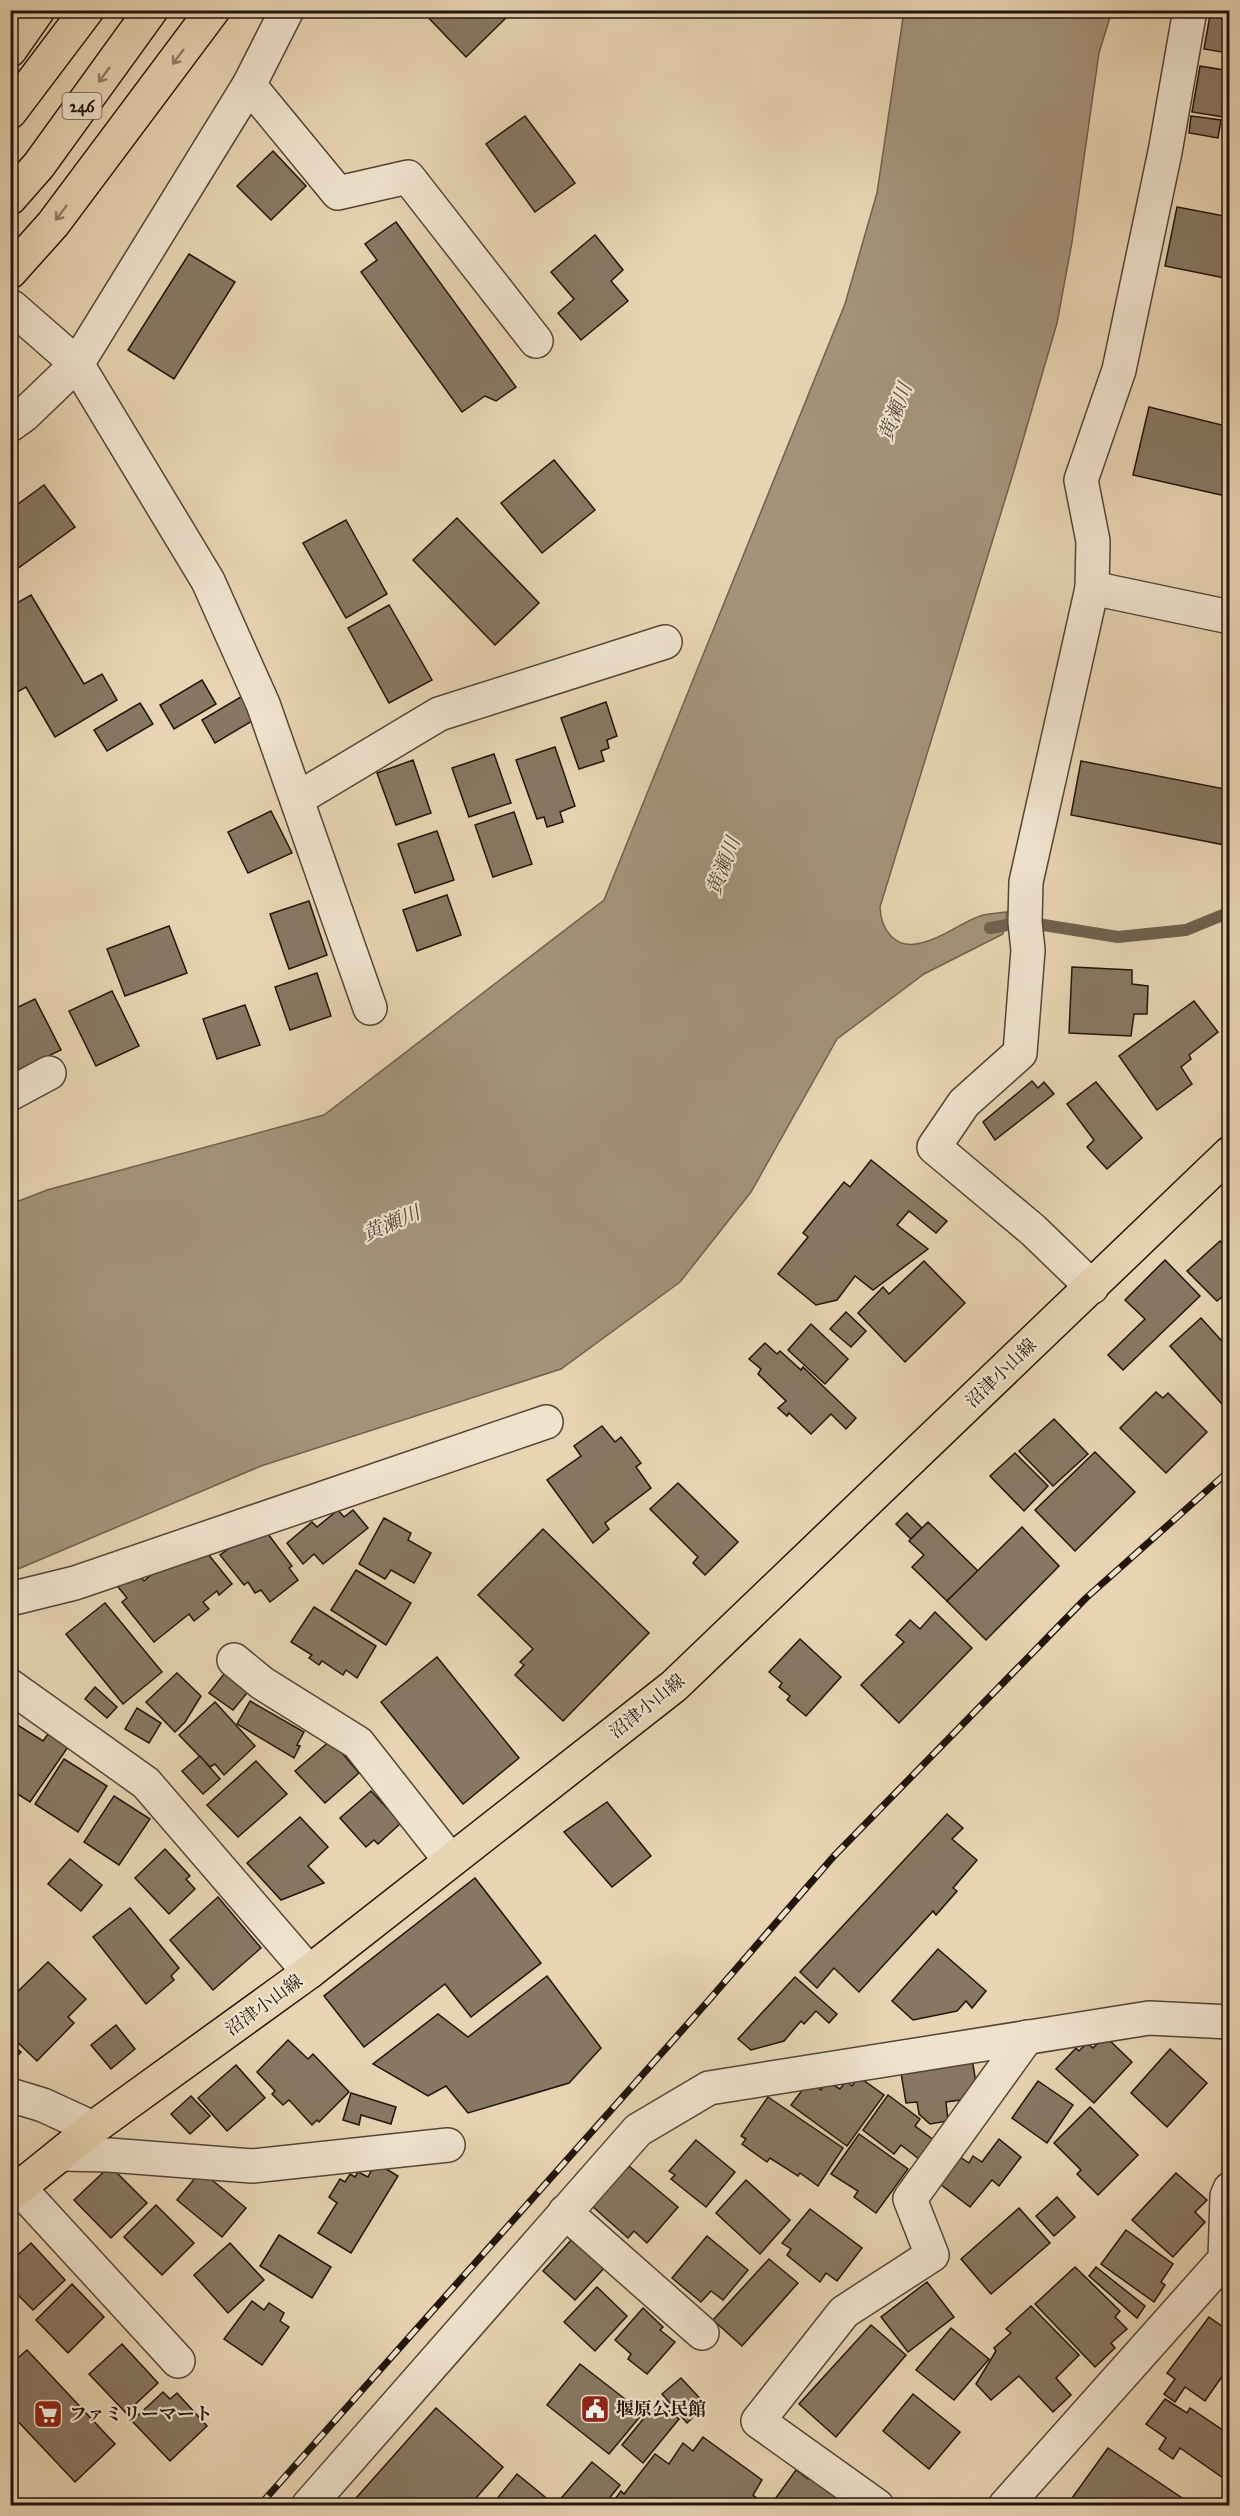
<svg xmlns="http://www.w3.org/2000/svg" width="1240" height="2516" font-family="'IM FELL Great Primer','Noto Serif JP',serif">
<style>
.water{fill:#a4937a;stroke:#70614e;stroke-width:1.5}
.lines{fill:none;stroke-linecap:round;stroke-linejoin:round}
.stream{stroke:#70614e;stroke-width:12}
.building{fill:#887863;stroke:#21150c;stroke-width:1.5}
.minor-casing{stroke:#534536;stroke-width:36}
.major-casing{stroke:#21150c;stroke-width:36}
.highway-casing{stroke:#21150c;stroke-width:36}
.minor{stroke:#f0e3ce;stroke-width:33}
.major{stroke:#e8d4b3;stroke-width:33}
.highway{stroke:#e8d4b3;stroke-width:33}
.rail-casing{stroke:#21150c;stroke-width:7}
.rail{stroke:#f0e3ce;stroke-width:4.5;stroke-dasharray:14;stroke-linecap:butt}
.oneway{stroke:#8e7e68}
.labels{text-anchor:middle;stroke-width:4.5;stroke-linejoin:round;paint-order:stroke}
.shield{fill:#f0e3ce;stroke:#5f5346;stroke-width:1.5}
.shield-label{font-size:16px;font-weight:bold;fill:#21150c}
.street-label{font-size:18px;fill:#21150c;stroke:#f0e3ce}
.poi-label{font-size:18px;font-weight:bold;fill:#21150c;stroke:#f0e3ce;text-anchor:start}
.water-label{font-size:20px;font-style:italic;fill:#554738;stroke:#f0e3ce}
</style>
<rect width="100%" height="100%" fill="#e8d4b3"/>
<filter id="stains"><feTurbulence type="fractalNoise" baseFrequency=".00333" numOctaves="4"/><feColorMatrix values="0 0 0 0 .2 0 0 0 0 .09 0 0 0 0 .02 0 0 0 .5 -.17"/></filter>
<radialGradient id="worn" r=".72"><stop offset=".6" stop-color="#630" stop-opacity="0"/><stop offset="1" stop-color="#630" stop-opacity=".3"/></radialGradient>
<path class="water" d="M904 11H1112L1099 53 1072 242 1057 323 1016 464 880 907C881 930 895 950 921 943 942 939 960 923 980 916 988 913 999 913 1007 912L1003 934 924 974 837 1039 751 1192 680 1282 561 1369 261 1466 11 1572V1204L47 1190 324 1115 604 900 845 304 877 193Z"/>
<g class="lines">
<polyline class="stream" points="990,928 1025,922 1118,937 1186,930 1230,912"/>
</g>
<g class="building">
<polygon points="421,10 504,10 509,15 466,57"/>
<polygon points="1222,12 1230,13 1230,59 1227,59 1228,53 1204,49 1210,15 1221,17"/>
<polygon points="1200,66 1230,71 1230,118 1192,112"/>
<polygon points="525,116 575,183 535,212 486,144"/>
<polygon points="1191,116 1221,120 1218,138 1189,133"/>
<polygon points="273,151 306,186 271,220 237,186"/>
<polygon points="1177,207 1230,217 1230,279 1165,266"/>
<polygon points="396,222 516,387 496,401 485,396 462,412 361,272 377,260 365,244"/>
<polygon points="595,235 623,270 611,281 628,301 581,340 558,313 574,299 551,272"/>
<polygon points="189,254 235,282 174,379 128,350"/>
<polygon points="1149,407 1230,427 1230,497 1133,475"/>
<polygon points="554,460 595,510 542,553 501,503"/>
<polygon points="44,485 75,527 10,574 10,510"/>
<polygon points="457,518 539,603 495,645 413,560"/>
<polygon points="346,520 387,594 346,618 303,543"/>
<polygon points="31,595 84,684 102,674 117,700 55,737 26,687 10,696 10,607"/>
<polygon points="389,605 432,680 389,703 348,628"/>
<polygon points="202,680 216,704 174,729 160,705"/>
<polygon points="244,695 257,718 215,743 202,720"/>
<polygon points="606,702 617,736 607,740 609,748 601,751 604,761 579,769 561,718"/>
<polygon points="140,703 153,724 107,751 94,730"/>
<polygon points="555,747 575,806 560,812 563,822 547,827 544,817 537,819 516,760"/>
<polygon points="494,754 511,803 469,817 452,768"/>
<polygon points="413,760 431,813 396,825 377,773"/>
<polygon points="1081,761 1230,790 1230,846 1071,815"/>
<polygon points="271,811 292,853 248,873 228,832"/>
<polygon points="514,812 532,864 493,877 475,825"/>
<polygon points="437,831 454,880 415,893 398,844"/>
<polygon points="447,895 461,935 417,951 403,910"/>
<polygon points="309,901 327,955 289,969 270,914"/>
<polygon points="169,926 187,973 125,996 107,949"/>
<polygon points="1072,967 1132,970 1132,984 1148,986 1147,1014 1134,1014 1131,1036 1069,1033"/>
<polygon points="317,973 331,1016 290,1030 275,987"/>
<polygon points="112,991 139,1046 96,1066 69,1011"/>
<polygon points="35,999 61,1050 10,1074 10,1011"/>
<polygon points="1194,1001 1218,1032 1189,1055 1191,1059 1181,1067 1192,1084 1157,1110 1119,1056"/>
<polygon points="245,1005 260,1045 217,1059 203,1019"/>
<polygon points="1032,1081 1038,1088 1044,1082 1054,1094 995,1140 983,1122"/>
<polygon points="1096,1082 1142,1138 1107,1169 1087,1147 1094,1140 1067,1104"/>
<polygon points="871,1160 947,1221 936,1233 909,1211 897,1225 928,1249 873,1290 855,1276 837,1300 816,1305 778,1274 808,1237 803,1233 844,1182 850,1187"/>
<polygon points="1220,1241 1230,1251 1230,1290 1217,1301 1187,1271"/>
<polygon points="1165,1260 1200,1296 1123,1370 1108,1355 1145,1319 1125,1300"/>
<polygon points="924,1261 965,1303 905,1362 858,1313 883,1287 889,1294"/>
<polygon points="846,1312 866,1331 851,1347 830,1329"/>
<polygon points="1201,1318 1230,1350 1230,1413 1170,1346"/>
<polygon points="811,1324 848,1359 825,1384 788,1350"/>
<polygon points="765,1343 777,1354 780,1351 801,1370 803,1367 856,1418 846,1429 831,1414 811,1434 789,1413 787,1416 778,1408 786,1401 758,1374 761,1369 749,1359"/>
<polygon points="1156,1392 1163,1398 1168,1393 1207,1432 1166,1473 1120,1428"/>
<polygon points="1054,1419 1088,1454 1053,1486 1019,1451"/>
<polygon points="602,1426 615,1442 621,1437 641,1463 636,1467 651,1488 605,1523 609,1529 593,1543 547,1480 581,1456 574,1446"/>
<polygon points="1095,1452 1135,1492 1075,1551 1035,1510"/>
<polygon points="1015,1453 1048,1486 1024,1511 990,1476"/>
<polygon points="678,1483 738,1542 705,1575 693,1563 698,1557 650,1509"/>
<polygon points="338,1510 344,1517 353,1510 368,1528 323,1564 314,1554 303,1564 287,1543 312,1522 317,1527"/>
<polygon points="907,1513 922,1528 911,1539 896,1524"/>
<polygon points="384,1518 411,1533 408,1540 431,1553 414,1583 391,1570 385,1579 359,1564"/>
<polygon points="928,1522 978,1571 947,1601 912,1567 924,1555 909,1541"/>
<polygon points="1022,1527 1059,1566 986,1640 947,1601"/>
<polygon points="256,1529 265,1530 292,1566 289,1568 298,1580 270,1602 261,1590 255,1593 248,1582 244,1585 220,1555"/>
<polygon points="543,1529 649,1633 563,1721 515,1675 524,1665 520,1662 533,1649 478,1595"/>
<polygon points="204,1549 232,1584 219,1595 217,1591 203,1602 209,1609 194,1621 189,1614 154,1642 122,1602 127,1598 118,1587 137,1573 144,1581 164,1564"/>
<polygon points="356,1570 411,1603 386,1645 331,1610"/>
<polygon points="105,1603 162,1672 123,1704 66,1634"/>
<polygon points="314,1607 376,1646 357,1678 346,1670 343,1675 322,1661 319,1665 309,1658 312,1655 291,1642"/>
<polygon points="935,1612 972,1648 899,1723 861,1685 904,1642 896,1635 910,1620 920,1629"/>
<polygon points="800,1639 841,1677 806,1716 787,1700 790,1696 779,1687 782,1683 769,1672"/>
<polygon points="437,1657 519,1758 463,1804 381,1702"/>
<polygon points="228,1669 252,1687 233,1710 209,1693"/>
<polygon points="177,1673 201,1696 185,1722 175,1732 146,1702"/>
<polygon points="95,1687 117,1707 107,1718 85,1699"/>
<polygon points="250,1701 304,1732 297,1745 300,1746 294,1758 237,1724"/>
<polygon points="215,1702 255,1746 224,1775 215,1764 210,1767 179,1735"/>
<polygon points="137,1708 161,1723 149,1743 125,1729"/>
<polygon points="11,1721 43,1741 48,1734 68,1747 30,1802 10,1789"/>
<polygon points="331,1740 359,1773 325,1803 295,1771"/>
<polygon points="200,1756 220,1779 203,1794 182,1771"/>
<polygon points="64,1759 107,1786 78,1832 35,1804"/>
<polygon points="256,1761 287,1794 238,1837 207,1805"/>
<polygon points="371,1791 401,1823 378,1844 374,1840 366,1847 340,1818"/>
<polygon points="114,1796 150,1819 119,1865 84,1842"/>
<polygon points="607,1802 651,1856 612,1887 564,1832"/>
<polygon points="947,1814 963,1828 952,1839 977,1860 953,1888 957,1891 936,1915 933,1911 859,1992 834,1968 817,1988 800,1972"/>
<polygon points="300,1817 328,1847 308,1866 324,1883 281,1900 247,1863"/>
<polygon points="165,1849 190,1876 186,1879 195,1889 169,1914 135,1878"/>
<polygon points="70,1859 102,1885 81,1911 48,1884"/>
<polygon points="475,1878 541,1963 471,2017 445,1984 364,2047 324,1996"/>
<polygon points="218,1897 261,1948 213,1990 170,1940"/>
<polygon points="130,1908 179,1968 171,1976 174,1980 146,2004 93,1937"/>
<polygon points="938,1949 986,1991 972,2008 966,2001 957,2011 913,2020 892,2001"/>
<polygon points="48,1962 86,1999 68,2017 74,2023 37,2061 10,2035 10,1999"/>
<polygon points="547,1976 601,2048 569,2083 468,2113 446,2086 428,2096 373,2064 438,2014 468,2037"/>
<polygon points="795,1977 837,2014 829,2023 816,2011 804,2024 801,2021 784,2041 751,2050 738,2039"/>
<polygon points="116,2025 135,2049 111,2069 91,2045"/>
<polygon points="1105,2036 1132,2062 1094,2103 1056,2069 1076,2048 1079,2051 1087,2043 1093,2048"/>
<polygon points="288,2040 308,2059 313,2054 349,2092 319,2122 317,2120 312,2125 289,2100 283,2105 272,2094 275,2091 257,2072"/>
<polygon points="10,2043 21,2052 10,2063"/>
<polygon points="1170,2049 1207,2083 1167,2127 1131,2093"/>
<polygon points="972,2058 977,2090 968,2099 946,2102 948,2121 930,2124 919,2114 917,2102 906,2103 900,2067"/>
<polygon points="236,2065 265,2098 227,2131 198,2098"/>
<polygon points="859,2077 884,2095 847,2146 791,2105 809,2081 821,2090 827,2081 840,2089 846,2081 852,2086"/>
<polygon points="1038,2081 1073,2105 1047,2143 1012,2118"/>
<polygon points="351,2093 396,2107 391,2124 361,2115 359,2125 343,2120"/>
<polygon points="888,2095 920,2119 915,2126 939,2144 924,2163 901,2145 894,2154 863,2130"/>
<polygon points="191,2096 210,2116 190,2134 171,2114"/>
<polygon points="768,2097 843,2148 818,2186 800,2173 798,2176 770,2158 767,2162 742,2144 746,2139 741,2136"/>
<polygon points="1090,2107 1138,2155 1098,2195 1077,2174 1081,2170 1054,2143"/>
<polygon points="859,2134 908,2169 876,2213 854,2197 858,2191 831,2174"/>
<polygon points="999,2139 1021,2157 999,2186 992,2180 970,2207 940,2184 960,2157 969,2163 973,2156 982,2162"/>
<polygon points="696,2140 735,2172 706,2207 671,2179 675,2175 669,2171"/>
<polygon points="110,2166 147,2203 111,2238 74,2200"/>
<polygon points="629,2166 678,2207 647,2243 634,2231 628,2238 592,2206"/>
<polygon points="383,2167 398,2176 351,2253 318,2233 337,2203 329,2197 340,2179 345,2182 350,2174 355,2177 358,2172 368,2177 371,2171"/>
<polygon points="201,2171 246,2208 222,2237 177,2200"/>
<polygon points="1176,2173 1207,2200 1195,2212 1205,2222 1173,2257 1132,2220"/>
<polygon points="746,2180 790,2220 760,2254 716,2213"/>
<polygon points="1057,2197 1075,2217 1054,2236 1036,2216"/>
<polygon points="156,2205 194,2243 162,2275 124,2237"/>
<polygon points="1019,2208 1050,2243 991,2294 961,2259"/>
<polygon points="810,2209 862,2248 837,2281 826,2273 820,2282 787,2255 791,2249 782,2243"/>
<polygon points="1126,2230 1173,2264 1161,2282 1165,2285 1154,2302 1101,2264"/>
<polygon points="279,2235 331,2267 312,2298 260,2266"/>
<polygon points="707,2236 748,2270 723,2300 711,2291 701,2302 672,2278"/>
<polygon points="574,2237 606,2266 575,2300 543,2271"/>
<polygon points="31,2243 65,2280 33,2310 10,2287 10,2262"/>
<polygon points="230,2243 264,2280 228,2313 194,2275"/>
<polygon points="769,2259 798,2283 742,2346 713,2320"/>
<polygon points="1075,2267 1120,2311 1115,2317 1127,2329 1111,2343 1115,2348 1095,2367 1035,2304"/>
<polygon points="1096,2267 1145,2306 1137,2318 1089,2276"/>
<polygon points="927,2282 954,2317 908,2352 881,2317"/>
<polygon points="72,2284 104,2317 68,2353 36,2320"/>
<polygon points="597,2287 627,2316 595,2351 564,2322"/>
<polygon points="252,2301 264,2310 269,2303 284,2313 280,2321 289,2327 262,2365 224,2339"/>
<polygon points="1031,2306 1079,2355 1056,2378 1071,2395 1053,2412 1019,2376 991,2400 976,2384 996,2351 994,2348 1011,2333 1006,2329"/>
<polygon points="643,2308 663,2327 660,2330 675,2342 647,2374 628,2359 631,2354 615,2340"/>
<polygon points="1209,2317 1230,2332 1230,2365 1205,2401 1185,2387 1175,2402 1164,2394 1175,2379 1167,2373"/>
<polygon points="871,2325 906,2355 836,2437 799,2404"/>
<polygon points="951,2328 989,2359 954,2400 916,2370"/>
<polygon points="122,2344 158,2383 126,2413 89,2374"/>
<polygon points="27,2350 115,2444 75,2482 10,2413 10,2380 14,2377 10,2373 10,2365"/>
<polygon points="580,2364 643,2413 609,2454 547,2405"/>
<polygon points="681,2378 706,2405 687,2423 662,2394"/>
<polygon points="163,2392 170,2399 177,2393 207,2426 170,2461 132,2421"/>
<polygon points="913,2394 960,2432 929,2469 883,2431"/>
<polygon points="1165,2399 1187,2413 1190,2408 1230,2435 1230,2478 1228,2477 1226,2480 1180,2448 1173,2459 1159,2449 1166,2438 1146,2424"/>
<polygon points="658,2401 679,2419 643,2463 622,2445"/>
<polygon points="436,2408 503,2467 469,2506 349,2506"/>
<polygon points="703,2437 762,2480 753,2495 761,2502 758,2506 610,2506 621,2491 624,2494 655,2454 669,2464 683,2443 693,2451"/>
<polygon points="1108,2448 1188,2502 1186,2506 1083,2506 1072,2498"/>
<polygon points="592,2462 620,2485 603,2506 563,2506 558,2502"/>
<polygon points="796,2470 808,2479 810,2477 849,2506 770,2506"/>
<polygon points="517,2474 556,2506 491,2506"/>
</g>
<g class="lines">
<g class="minor-casing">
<g id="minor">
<polyline points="249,85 338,193 408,177 536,341"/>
<polyline points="12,307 77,364 208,581 263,704 370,1008"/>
<polyline points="10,425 24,415 77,364 249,85 287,10"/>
<polyline points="1092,588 1230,617"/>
<polyline points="297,799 439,714 665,642"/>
<polyline points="10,1094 49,1073"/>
<polyline points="1092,1287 1033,1230 934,1147 964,1103 1020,1053 1028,950 1025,922 1026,882 1092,588 1093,541 1081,480 1119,370 1165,152 1190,10"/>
<polyline points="10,1599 75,1583 546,1422"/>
<polyline points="234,1660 262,1683 358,1743 450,1860"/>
<polyline points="10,1686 146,1783 309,1972"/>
<polyline points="10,2095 43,2105 93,2128"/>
<polyline points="61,2154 109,2155 252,2166 448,2145"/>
<polyline points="19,2188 178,2361"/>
<polyline points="565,2212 702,2333"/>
<polyline points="308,2506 638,2130 709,2088 1149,2018 1230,2022"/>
<polyline points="877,2506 758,2421 844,2312 932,2255 910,2199 1027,2037"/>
<polyline points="1005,2506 1225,2259 1227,2196 1230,2189"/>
</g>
</g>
<g class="major-casing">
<polyline id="major" points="10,2195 93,2128 309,1972 674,1686 1230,1153"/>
</g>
<g class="highway-casing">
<g id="highway">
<polyline points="10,50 38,10"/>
<polyline points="10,112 87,10"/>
<polyline points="10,198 39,165 151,10"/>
<polyline points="10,272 53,224 213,10"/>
</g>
</g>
<use href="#minor" class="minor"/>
<use href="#major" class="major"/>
<use href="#highway" class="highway"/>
<g class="rail-casing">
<polyline id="rail" points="259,2506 709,2000 834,1856 1086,1598 1230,1470"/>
</g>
<use href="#rail" class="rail"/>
</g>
<defs><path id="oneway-shaft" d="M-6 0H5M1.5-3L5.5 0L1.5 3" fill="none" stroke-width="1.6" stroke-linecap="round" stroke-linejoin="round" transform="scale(1.5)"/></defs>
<g class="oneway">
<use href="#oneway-shaft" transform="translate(178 57) rotate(127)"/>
<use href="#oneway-shaft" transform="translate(104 75) rotate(126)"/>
<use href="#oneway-shaft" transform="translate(61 213) rotate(127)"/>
</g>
<defs>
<g id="civic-square" transform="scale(1.5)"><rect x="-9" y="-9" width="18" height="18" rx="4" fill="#8f2418" stroke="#f0e3ce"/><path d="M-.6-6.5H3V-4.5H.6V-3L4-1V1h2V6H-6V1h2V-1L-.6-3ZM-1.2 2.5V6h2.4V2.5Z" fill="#fff"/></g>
<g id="supermarket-square" transform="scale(1.5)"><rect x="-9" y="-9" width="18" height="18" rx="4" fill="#8f2418" stroke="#f0e3ce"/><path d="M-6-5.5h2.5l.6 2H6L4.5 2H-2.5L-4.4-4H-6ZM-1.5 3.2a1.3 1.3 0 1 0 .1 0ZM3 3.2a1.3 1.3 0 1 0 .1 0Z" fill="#fff"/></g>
</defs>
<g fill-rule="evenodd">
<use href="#civic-square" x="595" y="2409"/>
<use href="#supermarket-square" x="48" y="2414"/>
</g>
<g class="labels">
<rect class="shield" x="62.5" y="93" width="39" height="26" rx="4.5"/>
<g class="shield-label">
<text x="82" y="112">246</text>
</g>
<g class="street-label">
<text transform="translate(1001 1373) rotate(-44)" y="6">沼津小山線</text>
<text transform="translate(647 1706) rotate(-39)" y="6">沼津小山線</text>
<text transform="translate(264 2005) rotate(-36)" y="6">沼津小山線</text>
</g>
<g class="poi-label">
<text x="616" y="2415">堰原公民館</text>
<text x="69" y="2420">ファミリーマート</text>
</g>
<g class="water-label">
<text transform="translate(895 412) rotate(-69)" y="7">黄瀬川</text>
<text transform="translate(723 866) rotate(-69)" y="7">黄瀬川</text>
<text transform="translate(391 1223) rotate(-23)" y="7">黄瀬川</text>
</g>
</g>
<rect width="1240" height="2516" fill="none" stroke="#e8d4b3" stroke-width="36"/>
<rect x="12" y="12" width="1216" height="2492" fill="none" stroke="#21150c" stroke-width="3"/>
<rect x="18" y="18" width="1204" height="2480" fill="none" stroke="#21150c" stroke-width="1.5"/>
<rect width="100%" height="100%" filter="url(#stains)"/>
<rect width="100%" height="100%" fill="url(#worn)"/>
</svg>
